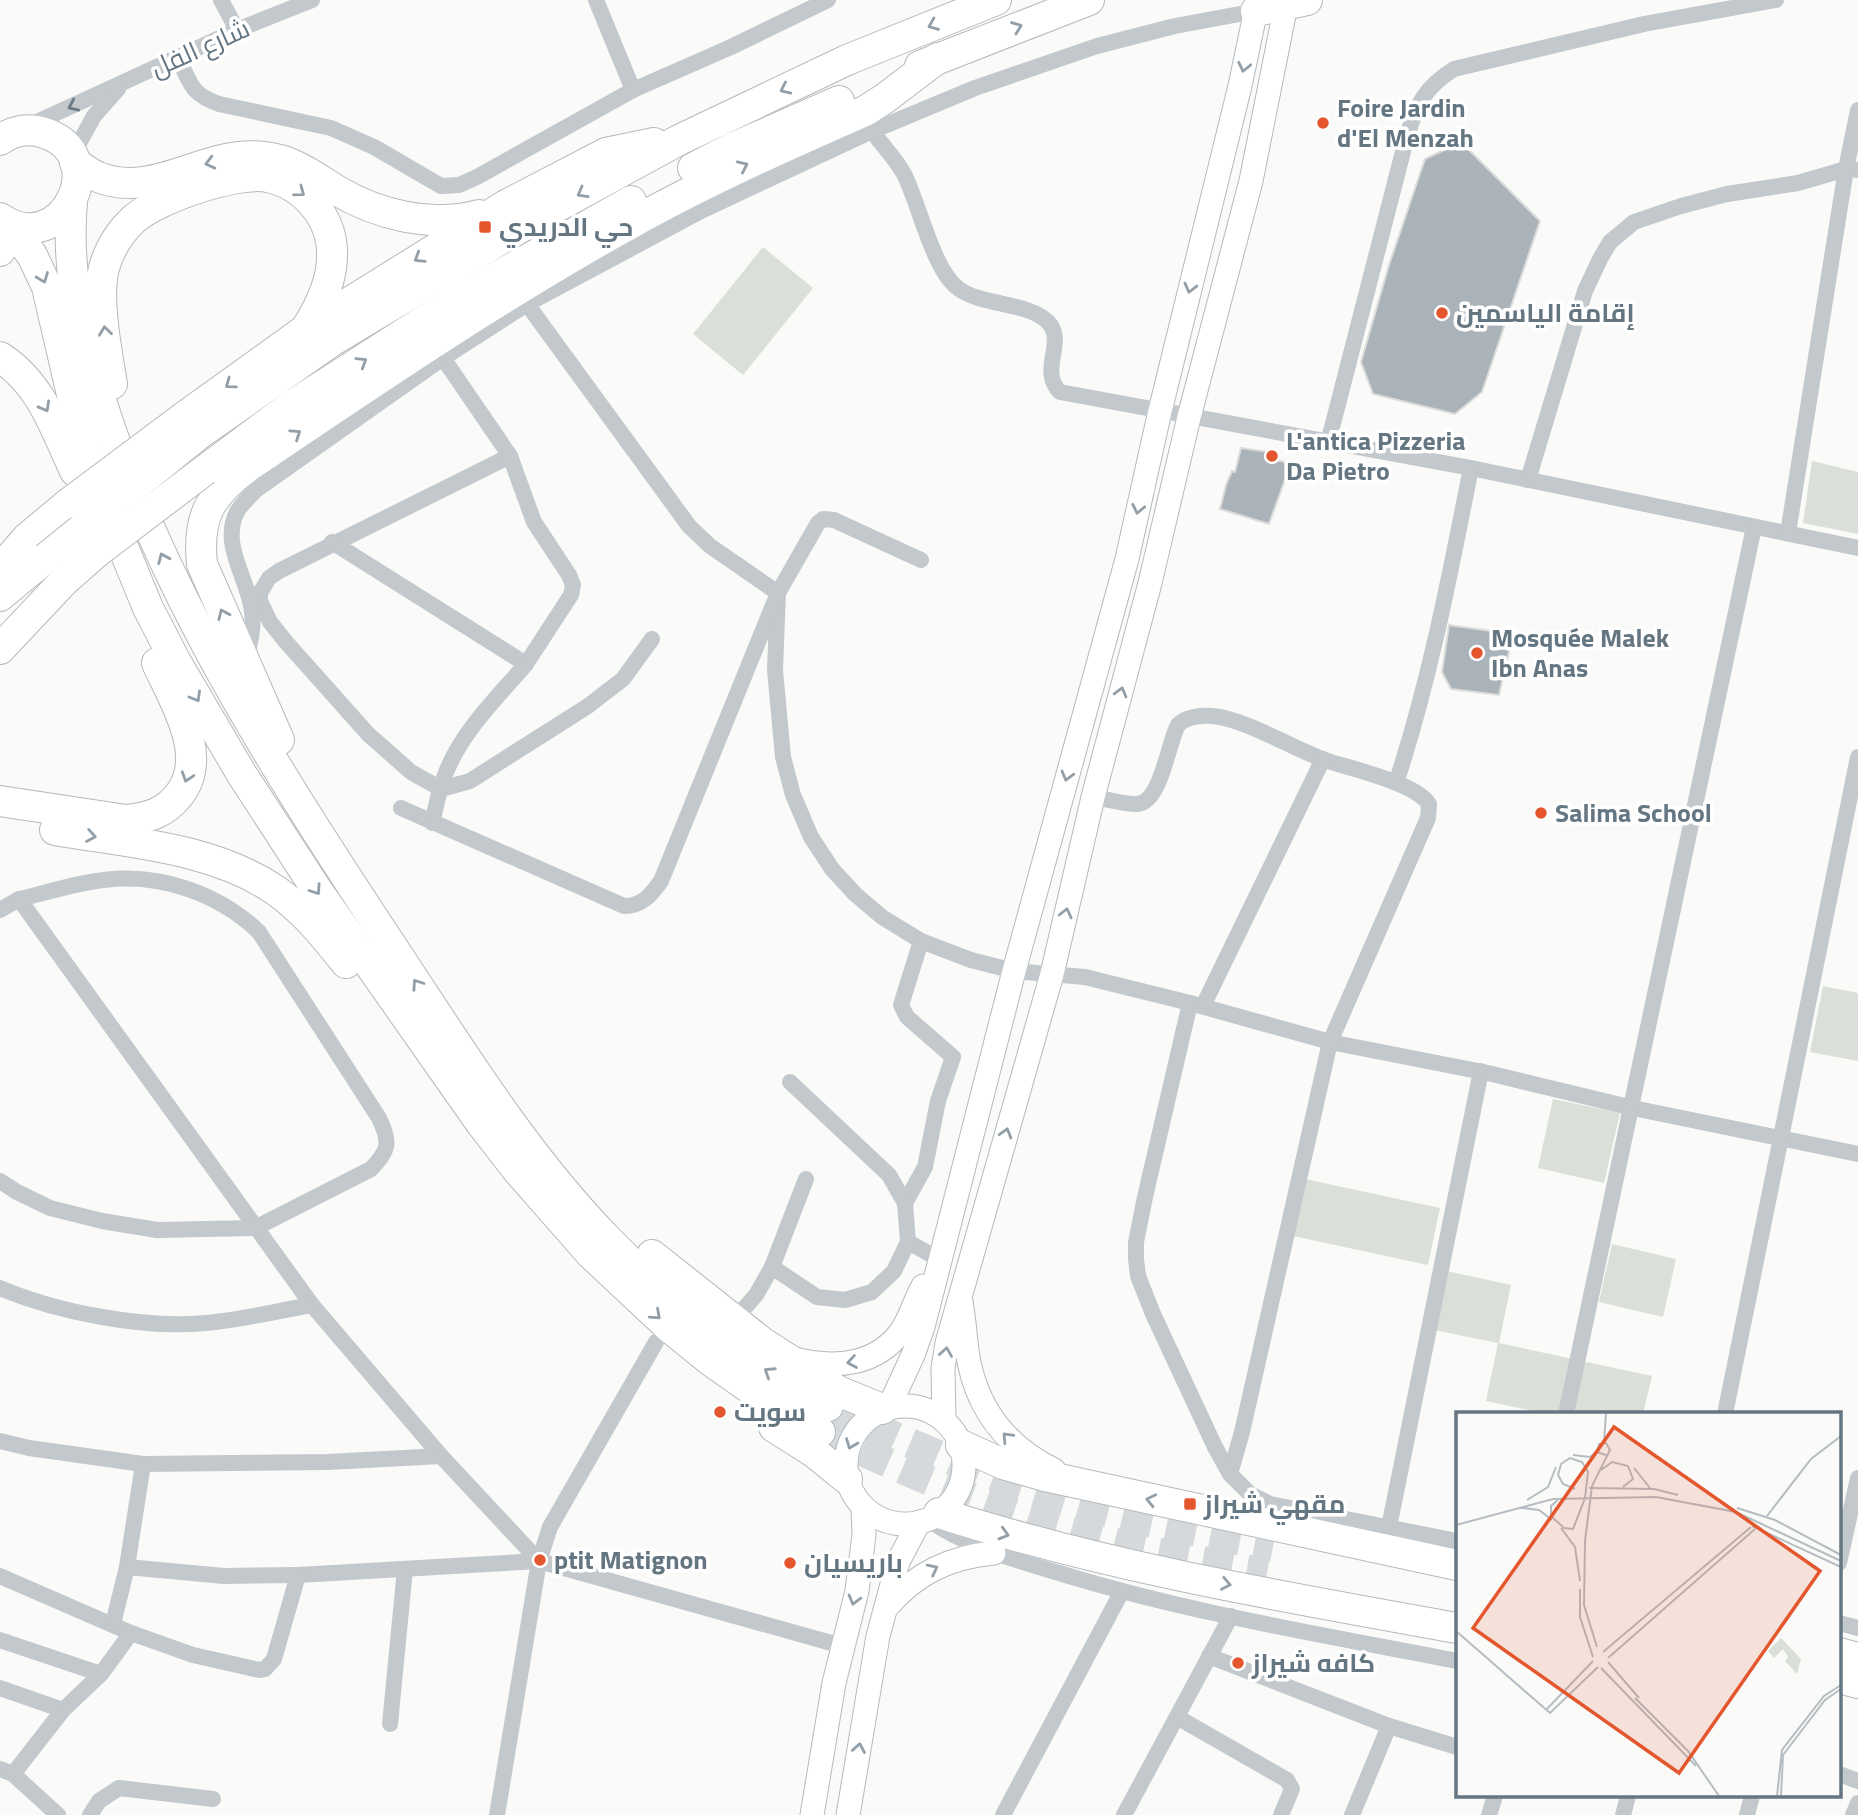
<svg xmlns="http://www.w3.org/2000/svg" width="1858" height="1815" font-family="'Titillium Web',Cairo,sans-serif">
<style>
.green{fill:#dadfd7}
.building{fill:#aab3b9;stroke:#dcdcda;stroke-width:2}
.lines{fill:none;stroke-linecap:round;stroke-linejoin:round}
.highway-tunnel{stroke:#d5d9db;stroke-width:30;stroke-dasharray:30 15;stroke-linecap:butt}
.secondary-casing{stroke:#b3babf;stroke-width:25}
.highway-casing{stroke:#b4b9bd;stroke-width:32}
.street{stroke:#c3c8cc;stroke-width:16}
.secondary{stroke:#fff;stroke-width:23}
.highway{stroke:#fff;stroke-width:30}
.highway-bridge-casing{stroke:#b4b9bd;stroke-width:32;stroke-linecap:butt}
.highway-bridge{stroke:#fff;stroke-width:30}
.oneway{stroke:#939fa8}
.oneway2{stroke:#6a7a87}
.poi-dot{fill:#e4572e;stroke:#fff;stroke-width:2.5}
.labels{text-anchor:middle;stroke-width:7;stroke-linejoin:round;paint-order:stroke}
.street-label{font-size:26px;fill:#657683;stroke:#fff}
.poi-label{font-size:26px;font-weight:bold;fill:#657683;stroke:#fff;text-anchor:start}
.inset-road{fill:none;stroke:#b5bdc2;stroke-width:2}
.view{fill:#e4572e;fill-opacity:0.15;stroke:#e4572e;stroke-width:3.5}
.inset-edge{fill:none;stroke:#657683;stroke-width:3.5}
</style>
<rect width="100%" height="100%" fill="#fafaf8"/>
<g class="green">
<polygon points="763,247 813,288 743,375 693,334"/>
<polygon points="1812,461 1858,472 1858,534 1803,523"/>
<polygon points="1823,986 1858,993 1858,1061 1810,1052"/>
<polygon points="1553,1099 1620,1113 1604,1183 1538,1168"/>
<polygon points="1305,1179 1440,1208 1428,1265 1293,1236"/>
<polygon points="1612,1244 1676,1259 1663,1317 1599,1302"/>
<polygon points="1447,1271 1511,1285 1499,1343 1652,1376 1643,1414 1548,1414 1486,1401 1498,1343 1434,1330"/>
</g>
<g class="building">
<polygon points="1461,142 1540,221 1482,392 1455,414 1373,394 1361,362 1389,265 1425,159"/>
<polygon points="1241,448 1269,452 1269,459 1291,463 1269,524 1220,509 1226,485 1232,471 1235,472"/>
<polygon points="1449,625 1513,634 1499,695 1451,689 1442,672"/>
</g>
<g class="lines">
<g class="highway-tunnel">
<path d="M828 1406C913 1446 1000 1483 1091 1508 1151 1524 1212 1535 1273 1547"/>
<path d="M820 1432C907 1472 996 1512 1089 1536 1148 1552 1208 1562 1267 1573"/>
</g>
<g class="secondary-casing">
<g id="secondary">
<path d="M961 1302C965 1322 965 1343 969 1362 979 1412 1009 1448 1054 1470"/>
<path d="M794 1359C834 1369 877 1366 902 1330 911 1316 915 1300 923 1286"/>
<circle cx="905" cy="1465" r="59"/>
<polyline points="889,1407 913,1355 923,1327 1014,971 1127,559 1160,411 1240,86 1258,0"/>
<polyline points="944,1420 943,1368 947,1343 1052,974 1093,797 1150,583 1189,417 1251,181 1287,0"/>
<path d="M887 1607C916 1573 950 1557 994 1553"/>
<polyline points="812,1815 834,1683 857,1591 864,1535 863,1508"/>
<polyline points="848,1815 878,1636 898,1562 919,1522"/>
</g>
</g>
<g class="highway-casing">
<g id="highway">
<polyline points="1256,11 1307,0"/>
<polyline points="920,66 1089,0"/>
<path d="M0 140C12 131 27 128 41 132 116 152 62 262 0 218"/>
<path d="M75 163C82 167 90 174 98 177 154 200 207 149 264 157 293 160 312 175 336 190 378 215 431 228 479 215"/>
<polyline points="693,168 730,149 839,101"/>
<path d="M72 202C65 278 85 353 109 425 175 616 286 786 397 954 462 1052 524 1153 606 1238 671 1305 747 1362 828 1406"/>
<polyline points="6,222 32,255 47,287 80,429 100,491 148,608 176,662 241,773 315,887 480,1122 518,1171 591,1254 669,1327 711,1361 782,1411 820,1432"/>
<polyline points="0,231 0,251"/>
<path d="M0 357C42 384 55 429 75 471"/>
<path d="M112 384C107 353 96 298 104 268 109 250 120 232 134 219 158 198 237 171 268 177 286 181 302 191 313 204 347 243 330 292 305 330"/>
<polyline points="184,417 305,330 506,205 606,153 654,143"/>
<polyline points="199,434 332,341 538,217 679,140 847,60 996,0"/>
<polyline points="205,470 291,406 461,297 631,201"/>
<polyline points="0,569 27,538 69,503"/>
<polyline points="0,596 46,558"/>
<polyline points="0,649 64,581"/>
<path d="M279 740 202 564C197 516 210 495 249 466 378 379 507 291 644 216 716 177 790 144 865 111L884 99 938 58"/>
<path d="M0 801 126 820C148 818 165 813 179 795 210 756 174 701 157 663"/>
<path d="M55 830C129 843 212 847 275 890 304 910 325 937 346 963"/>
<polyline points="652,1255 763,1343 838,1391 882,1409"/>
<polyline points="774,1427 815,1453 847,1479"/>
<polyline points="961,1445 1003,1464 1045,1476 1457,1565"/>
<path d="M939 1513C1107 1567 1284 1597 1457 1628"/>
<polyline points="1839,1653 1858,1658"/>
<polyline points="1839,1678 1858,1683"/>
</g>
</g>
<g class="street">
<polyline points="221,0 237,30"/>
<polyline points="596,0 633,90"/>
<path d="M178 58C191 83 190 94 219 104L331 128 374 147 441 186 459 185 477 177 633 90 731 47 828 0"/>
<polyline points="26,127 237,30 312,0"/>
<path d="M872 131C882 145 896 159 904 174 919 203 933 271 959 289 983 306 1028 302 1048 322 1067 341 1038 371 1060 392L1471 468 1858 548"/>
<polyline points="72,156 94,116 118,89"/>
<path d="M1328 443 1407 136C1417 104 1425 87 1454 69L1644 24 1776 0"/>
<polyline points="510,456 279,571 269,578 260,593 260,601 270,622 286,642 368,734 411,772 441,789 470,781 588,706 623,679 652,639"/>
<polyline points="1528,480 1585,291 1600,259 1610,242 1634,222 1681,206 1727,194 1798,183 1846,169 1858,170"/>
<polyline points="1788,533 1846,169 1858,110"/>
<polyline points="332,542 526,664 571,595 573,585 569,575 534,522 510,456 443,358"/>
<polyline points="921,560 834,520 823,519 818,523 778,593 775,670 783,757 793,795 811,837 832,869 855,894 882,917 921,941 971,960 1014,971 1085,977 1190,1003 1330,1042 1488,1073 1633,1108 1858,1154"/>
<path d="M245 659C251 643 254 628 252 611 248 578 219 543 238 510 243 503 250 496 256 490L443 358 527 304 701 211 872 131 975 88 1097 46 1175 26 1256 11"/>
<path d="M1396 783C1430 680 1450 574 1471 468"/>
<path d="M1093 797C1107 799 1123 804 1137 804 1161 803 1168 743 1178 725 1187 716 1201 715 1213 716 1248 720 1291 748 1325 760 1351 769 1414 782 1429 804L1428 818 1330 1042 1242 1432 1230 1474 1250 1494 1270 1504 1457 1541"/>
<path d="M401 808 624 906C642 906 651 895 661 881L778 593 710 546 689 526 527 304"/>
<path d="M432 823C436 807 439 790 445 775 461 732 497 698 526 664"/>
<polyline points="0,910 19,899 312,1305 441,1456 539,1561 497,1815"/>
<polyline points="1190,1003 1145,1197 1136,1242 1136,1259 1138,1276 1153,1314 1215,1447 1230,1474"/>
<polyline points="1203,1006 1323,759"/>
<path d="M0 1181 17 1192 50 1208 102 1221 157 1230 255 1228 371 1169C389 1150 391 1143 379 1118L259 932C218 893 160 873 104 880 75 883 46 893 19 899"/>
<polyline points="905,1203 925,1167 938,1101 953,1057 907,1017 901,1005 921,941"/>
<polyline points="908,1242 939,1259"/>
<polyline points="772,1267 817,1297 845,1300 872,1292 894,1271 908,1242 905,1203 889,1175 790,1082"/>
<path d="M0 1288C57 1312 143 1329 205 1323 241 1320 277 1311 312 1305"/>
<polyline points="733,1321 756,1295 772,1267 806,1179"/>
<polyline points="1566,1414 1754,527"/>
<polyline points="1725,1414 1858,757"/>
<polyline points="0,1441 29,1448 143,1464 328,1462 441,1456"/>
<path d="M927 1519C967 1547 1013 1559 1059 1573 1189 1613 1324 1635 1457 1661"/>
<polyline points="1389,1527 1481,1071"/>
<polyline points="539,1561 550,1527 656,1342"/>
<polyline points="1839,1563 1858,1478"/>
<polyline points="127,1567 143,1464"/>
<polyline points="0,1576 131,1633 193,1655 259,1670 265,1669 274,1659 298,1575 539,1561 842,1646"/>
<polyline points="1839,1623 1858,1628"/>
<polyline points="113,1624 127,1567 224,1576 298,1575"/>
<polyline points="0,1640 101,1674"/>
<polyline points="1209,1656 1389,1726"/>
<polyline points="0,1688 63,1710"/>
<polyline points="1177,1717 1287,1780 1292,1789 1281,1815"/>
<polyline points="390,1724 405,1569"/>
<polyline points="0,1769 13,1774 58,1815"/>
<polyline points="13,1774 63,1710 101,1674 131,1633"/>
<polyline points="1839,1774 1858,1781"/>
<polyline points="90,1815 99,1801 119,1788 213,1799"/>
<polyline points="1003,1815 1122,1591"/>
<polyline points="1124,1815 1231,1616"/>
<polyline points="1352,1815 1389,1726 1457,1747"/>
<polyline points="1489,1815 1495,1796"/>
<polyline points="1623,1815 1628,1796"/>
<polyline points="1747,1815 1752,1796"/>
<polyline points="1853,1815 1858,1803"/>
</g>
<use href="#secondary" class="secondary"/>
<use href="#highway" class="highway"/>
<g class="highway-bridge-casing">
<g id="highway-bridge">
<polyline points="69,503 184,417"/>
<polyline points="46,558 199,434"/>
<polyline points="64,581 97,552 205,470"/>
</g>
</g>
<use href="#highway-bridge" class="highway-bridge"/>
</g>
<defs><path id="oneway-chevron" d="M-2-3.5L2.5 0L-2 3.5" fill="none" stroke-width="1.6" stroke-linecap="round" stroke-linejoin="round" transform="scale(1.75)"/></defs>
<g class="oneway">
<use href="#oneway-chevron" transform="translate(933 25) rotate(158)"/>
<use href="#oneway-chevron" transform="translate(1017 27) rotate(-21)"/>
<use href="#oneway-chevron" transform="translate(1244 67) rotate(102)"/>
<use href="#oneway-chevron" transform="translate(785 89) rotate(155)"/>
<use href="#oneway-chevron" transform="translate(210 163) rotate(166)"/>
<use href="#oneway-chevron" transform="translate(743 166) rotate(-25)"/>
<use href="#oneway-chevron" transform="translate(300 192) rotate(37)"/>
<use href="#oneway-chevron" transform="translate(582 193) rotate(151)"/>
<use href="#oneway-chevron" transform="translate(419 258) rotate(148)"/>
<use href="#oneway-chevron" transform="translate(43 278) rotate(69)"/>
<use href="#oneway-chevron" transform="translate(1190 288) rotate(104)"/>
<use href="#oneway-chevron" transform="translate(105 331) rotate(-97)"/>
<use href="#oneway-chevron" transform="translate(362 362) rotate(-32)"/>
<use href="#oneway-chevron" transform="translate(230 384) rotate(144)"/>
<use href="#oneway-chevron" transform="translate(45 407) rotate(61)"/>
<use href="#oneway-chevron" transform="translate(296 434) rotate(-34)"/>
<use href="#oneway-chevron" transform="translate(1138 509) rotate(102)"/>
<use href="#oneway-chevron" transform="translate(163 558) rotate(-113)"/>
<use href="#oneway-chevron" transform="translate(223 614) rotate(-114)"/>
<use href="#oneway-chevron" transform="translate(1121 692) rotate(-75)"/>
<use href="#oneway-chevron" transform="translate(196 697) rotate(60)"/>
<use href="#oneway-chevron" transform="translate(1067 776) rotate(105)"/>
<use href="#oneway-chevron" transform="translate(187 777) rotate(108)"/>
<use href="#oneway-chevron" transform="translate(91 836) rotate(10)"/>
<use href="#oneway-chevron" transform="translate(316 890) rotate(56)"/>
<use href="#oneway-chevron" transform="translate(1066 913) rotate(-77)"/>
<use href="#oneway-chevron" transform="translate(417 984) rotate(-124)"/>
<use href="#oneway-chevron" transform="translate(1006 1133) rotate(-74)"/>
<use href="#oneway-chevron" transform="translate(656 1315) rotate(42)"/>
<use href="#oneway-chevron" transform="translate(946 1352) rotate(-81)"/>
<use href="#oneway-chevron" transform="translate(852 1362) rotate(171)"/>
<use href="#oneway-chevron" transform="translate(769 1372) rotate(-147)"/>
<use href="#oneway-chevron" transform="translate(1007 1437) rotate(-133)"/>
<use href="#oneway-chevron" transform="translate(851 1444) rotate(111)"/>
<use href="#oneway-chevron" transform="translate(1151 1500) rotate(-167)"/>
<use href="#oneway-chevron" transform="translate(1004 1534) rotate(16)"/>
<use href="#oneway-chevron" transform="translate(933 1569) rotate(-27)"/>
<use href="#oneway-chevron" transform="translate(1226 1584) rotate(11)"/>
<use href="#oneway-chevron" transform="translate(854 1600) rotate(105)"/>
<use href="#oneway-chevron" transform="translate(859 1748) rotate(-80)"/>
</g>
<use class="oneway2" href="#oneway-chevron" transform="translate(73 106) rotate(156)"/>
<g class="poi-dot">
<circle cx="1323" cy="123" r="7"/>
<rect x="478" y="220" width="14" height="14" rx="3.5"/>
<circle cx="1442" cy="313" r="7"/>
<circle cx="1272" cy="456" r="7"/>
<circle cx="1477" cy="653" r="7"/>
<circle cx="1541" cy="813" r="7"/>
<circle cx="720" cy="1412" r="7"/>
<rect x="1183" y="1497" width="14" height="14" rx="3.5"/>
<circle cx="540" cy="1560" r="7"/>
<circle cx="790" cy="1563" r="7"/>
<circle cx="1238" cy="1663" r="7"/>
</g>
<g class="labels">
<g class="street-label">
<text transform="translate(200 48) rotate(-24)" y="9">شارع الفل</text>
</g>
<g class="poi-label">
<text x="1337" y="117">Foire Jardin<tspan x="1337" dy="30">d'El Menzah</tspan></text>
<text x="499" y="236">حي الدريدي</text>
<text x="1456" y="322">إقامة الياسمين</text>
<text x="1286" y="450">L'antica Pizzeria<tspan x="1286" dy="30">Da Pietro</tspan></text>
<text x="1491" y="647">Mosquée Malek<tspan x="1491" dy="30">Ibn Anas</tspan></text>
<text x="1555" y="822">Salima School</text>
<text x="734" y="1421">سويت</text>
<text x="1204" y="1513">مقهي شيراز</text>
<text x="554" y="1569">ptit Matignon</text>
<text x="804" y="1572">باريسيان</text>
<text x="1252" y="1672">کافه شيراز</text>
</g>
</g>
<g transform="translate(1456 1412)">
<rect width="385" height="385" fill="#fafaf8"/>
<path d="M325 226 345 247 341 262 329 249 332 245 327 237 318 246 312 239Z" fill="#dadfd7"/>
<path class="inset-road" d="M148 30 150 1M117 43 134 45 141 39M178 56 194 76M145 58 156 50 172 54 177 67 167 75M133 76 198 77 222 83M71 88 92 75 100 55M102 88 95 94V104L108 116 117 117 129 86 132 60 126 50 114 46 105 52 102 63 107 72 119 77M67 96 83 98 96 108M281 96 319 108 385 143M311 104 355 47 385 24M0 113 97 87 200 85 280 100 385 149M296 114 385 155M105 116 119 135 124 169M124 177V205L137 245M0 219 94 301 142 255M141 235 128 193 129 129 136 74 154 38 150 31 143 32 141 40 150 43M147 240 295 115M152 246 299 117M152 250 183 286M145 256 240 354M179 286 232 339 263 384M90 298 137 249M321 384 326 338 368 284 385 273M325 384 327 343 369 288 385 277"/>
<path class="view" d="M158 15 364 159 223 361 17 216Z"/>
<rect width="385" height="385" class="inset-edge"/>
</g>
</svg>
